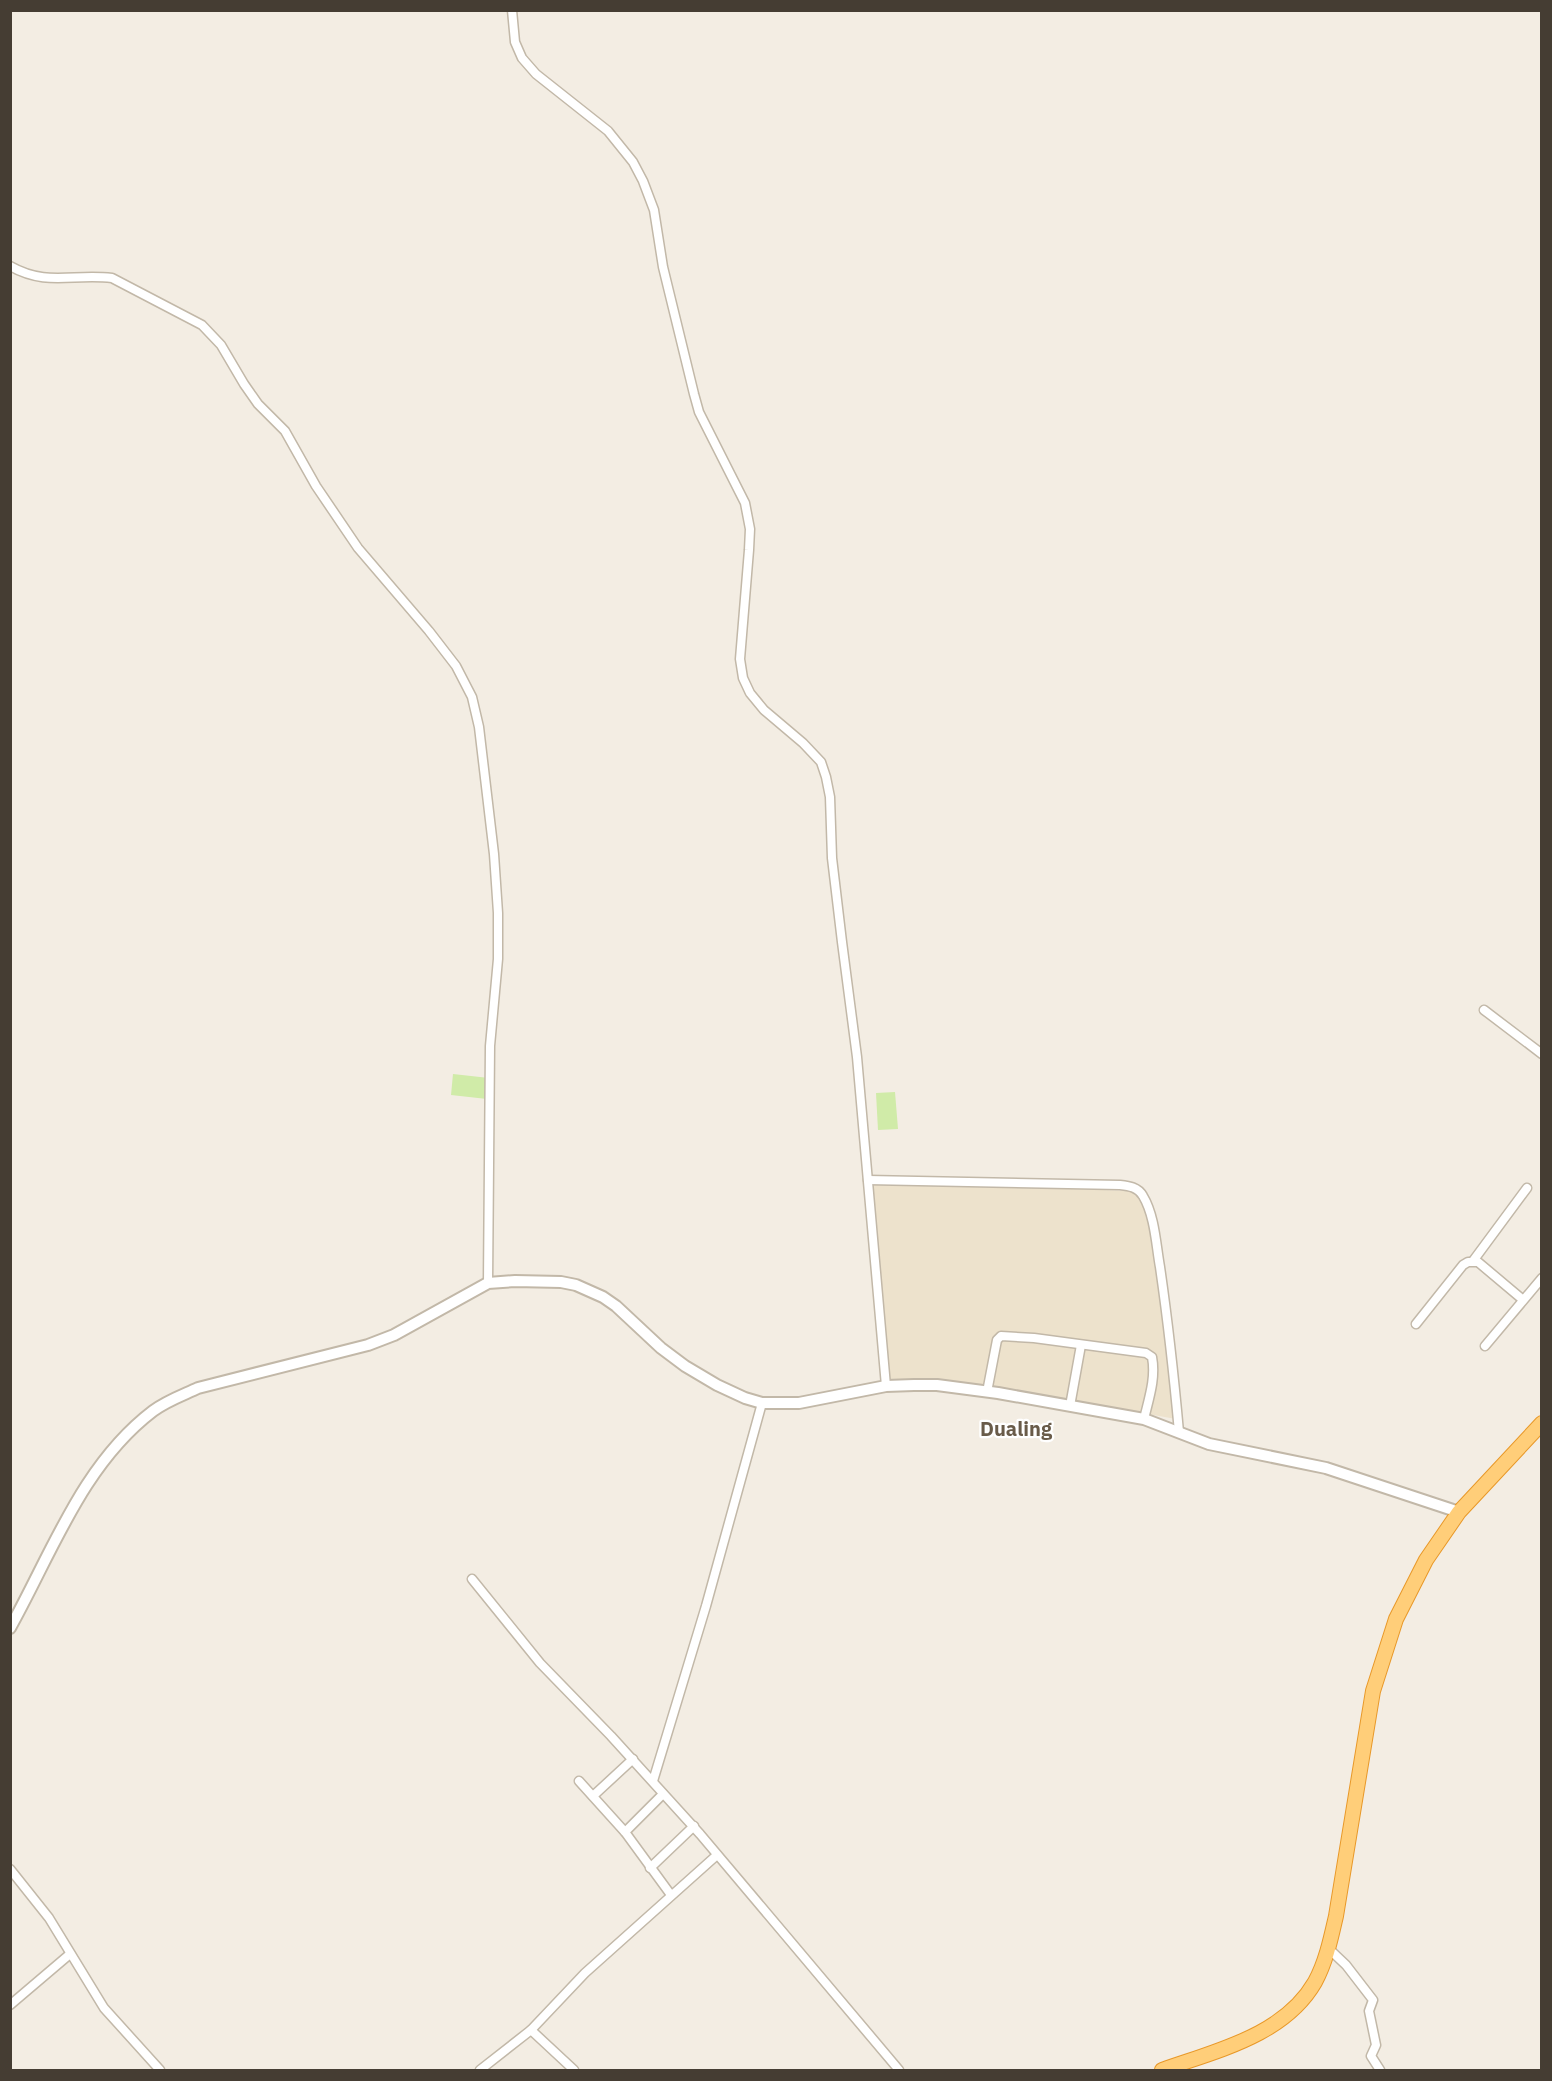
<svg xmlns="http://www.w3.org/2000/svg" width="1552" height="2081" font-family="'IBM Plex Sans',sans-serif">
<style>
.education{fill:#ede2cc}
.green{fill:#d0eba8}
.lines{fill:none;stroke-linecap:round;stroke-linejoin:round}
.minor-casing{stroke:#c2b8a8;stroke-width:11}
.tertiary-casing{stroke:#c2b8a8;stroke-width:14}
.trunk-casing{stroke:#e89828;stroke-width:16}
.minor{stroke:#fff;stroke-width:8}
.tertiary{stroke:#fff;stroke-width:10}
.trunk{stroke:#ffce79;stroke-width:14}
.labels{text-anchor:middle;stroke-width:4.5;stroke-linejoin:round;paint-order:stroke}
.quarter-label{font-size:20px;font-weight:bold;fill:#695b49;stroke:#fff}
</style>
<rect width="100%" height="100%" fill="#f3ede3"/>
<polygon class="education" points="873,1182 1132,1191 1142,1203 1153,1238 1176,1419 997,1387 888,1380"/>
<g class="green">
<polygon points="453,1074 489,1078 487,1099 451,1095"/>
<polygon points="895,1092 898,1129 878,1130 876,1093"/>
</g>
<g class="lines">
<g class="minor-casing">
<g id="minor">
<polyline points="512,10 515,42 522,58 536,74 608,131 633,162 643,181 654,210 663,267 694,394 699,412 745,503 750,529 749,550 740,659 743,678 750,693 764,710 803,743 821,762 826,777 830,797 832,858 842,942 857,1057 886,1386"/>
<path d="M10 266C47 287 73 273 112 278L202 325 221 345 244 384 258 404 285 431 316 486 358 548 429 631 456 666 472 697 479 727 494 854 498 913V959L490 1046 488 1283"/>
<polyline points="1484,1010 1542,1054"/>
<path d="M868 1180 1120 1185C1129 1186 1138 1187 1143 1196 1155 1216 1156 1245 1160 1267 1168 1322 1174 1377 1179 1432"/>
<polyline points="1473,1261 1527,1188"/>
<polyline points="1416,1324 1463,1265 1468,1262 1478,1262 1522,1299"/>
<polyline points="1485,1346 1542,1278"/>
<path d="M987 1392 997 1340 1001 1336 1034 1338 1146 1353 1152 1357C1156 1378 1149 1398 1144 1419"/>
<polyline points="1070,1406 1081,1345"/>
<polyline points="472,1579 540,1663 611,1736 700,1834 899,2070"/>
<polyline points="579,1781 625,1832 671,1895"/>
<polyline points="653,1781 706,1606 762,1403"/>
<polyline points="593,1796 633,1759"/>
<polyline points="625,1832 663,1794"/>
<polyline points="650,1868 694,1826"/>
<polyline points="10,1869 49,1918 104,2008 160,2070"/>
<polyline points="1328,1948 1346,1965 1373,2000 1369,2011 1376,2045 1371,2056 1380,2070"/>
<polyline points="10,2005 70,1954"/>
<polyline points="531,2030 574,2070"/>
<polyline points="480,2070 531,2030 585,1973 717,1855"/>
</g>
</g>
<g class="tertiary-casing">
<path id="tertiary" d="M10 1628C52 1553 82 1465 153 1411 166 1401 183 1395 198 1388L368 1345 394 1335 488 1283 515 1281 561 1282 576 1285 603 1297 616 1306 661 1348 685 1366 717 1385 745 1398 762 1403H799L886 1386 914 1385H937L998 1393 1144 1419 1209 1444 1326 1468 1459 1512"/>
</g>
<g class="trunk-casing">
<path id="trunk" d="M1162 2070C1215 2051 1284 2036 1315 1982 1326 1962 1331 1938 1336 1916L1373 1691 1396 1619 1426 1560 1459 1512 1542 1423"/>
</g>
<use href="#minor" class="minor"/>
<use href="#tertiary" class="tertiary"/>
<use href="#trunk" class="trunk"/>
</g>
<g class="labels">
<g class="quarter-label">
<text x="1016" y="1436">Dualing</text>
</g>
</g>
<rect width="1552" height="2081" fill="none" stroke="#453d33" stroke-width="24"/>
</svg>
